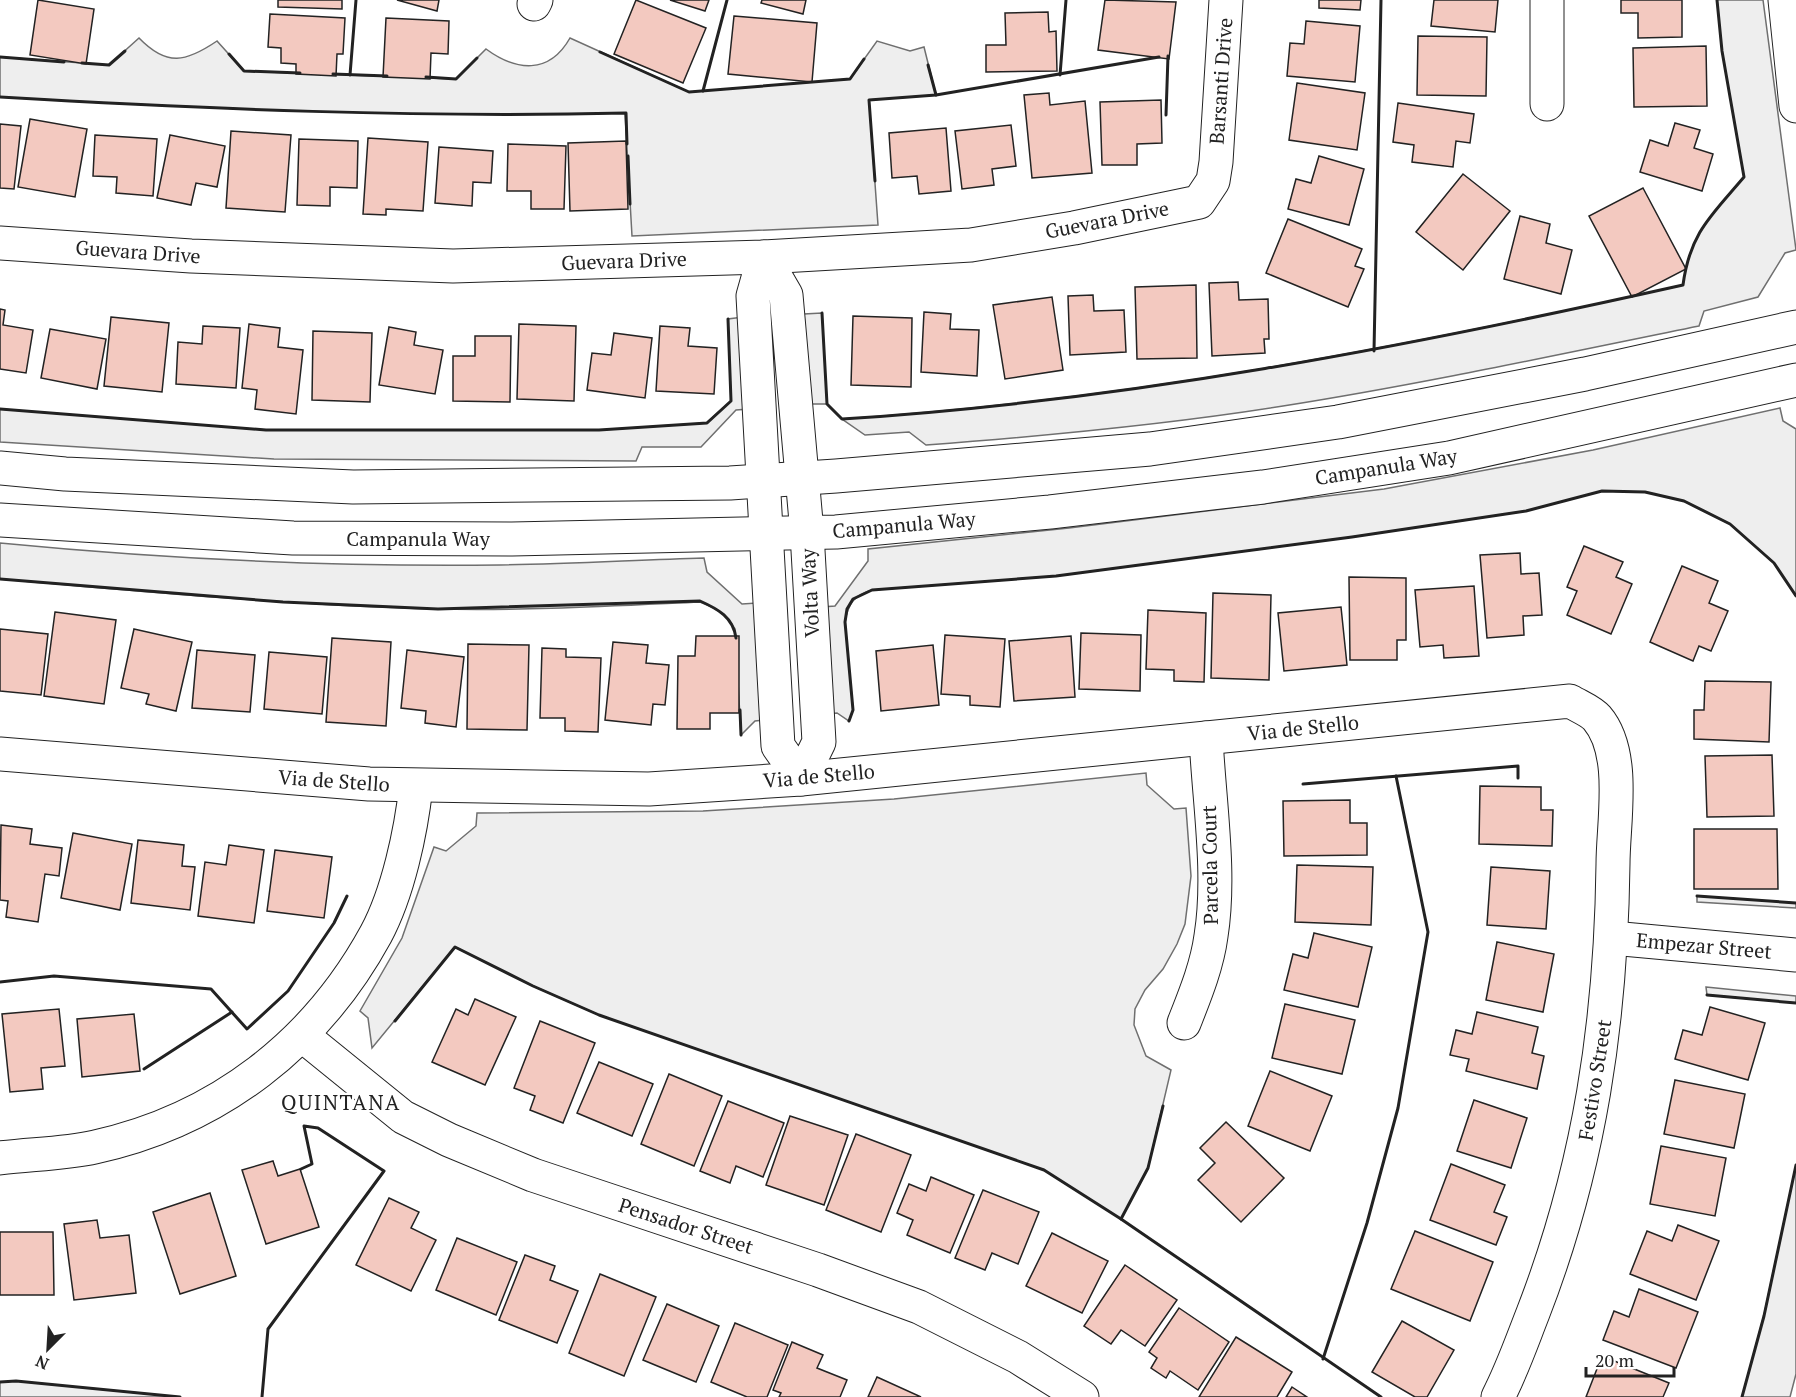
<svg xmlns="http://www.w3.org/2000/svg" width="1796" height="1397" font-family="'PT Serif',serif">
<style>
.green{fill:#eee;stroke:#6f6f6f;stroke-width:1.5}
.building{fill:#f3c9c0;stroke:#222;stroke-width:1.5}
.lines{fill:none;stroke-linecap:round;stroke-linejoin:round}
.minor-casing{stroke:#222;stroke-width:35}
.major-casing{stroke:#222;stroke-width:35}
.minor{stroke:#fff;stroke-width:33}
.major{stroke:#fff;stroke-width:33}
.wall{stroke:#222;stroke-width:3}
.labels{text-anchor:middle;stroke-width:4.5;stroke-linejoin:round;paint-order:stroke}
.street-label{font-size:20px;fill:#222;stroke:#fff}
.neighbourhood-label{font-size:21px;letter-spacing:1.5px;fill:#222;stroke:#fff}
</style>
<rect width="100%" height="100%" fill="#fff"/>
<g class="green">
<path d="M1717 0H1763L1796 250 1785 253 1758 297 1704 311 1699 326C1561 354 1422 384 1283 406 1165 425 1045 436 926 445L909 432 865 435 842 419C1126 400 1406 347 1683 285 1690 232 1712 215 1744 177L1722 51Z"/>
<path d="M139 38C167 67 186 62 217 41L244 71 456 79 486 49C516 71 549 75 570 38L689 92 850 79 877 41 910 51 924 47 936 95 869 100 878 225 632 236 625 113C417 118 208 109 0 97V57L109 65Z"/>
<polygon points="822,313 827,404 810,404 804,314"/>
<polygon points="743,317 749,409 736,410 701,447 642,447 636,461 274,459 0,442 0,409 267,430 599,430 706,423 731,401 728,319"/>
<path d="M1780 408 1783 421 1796 429V596L1774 563 1730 524 1684 501 1645 492 1602 491 1526 511 1352 537 1056 576 872 590C854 595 848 604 845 622L853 710 849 721 837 713 828 714 822 607 835 606 868 561V549L1069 528 1384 489 1593 450Z"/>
<path d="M0 543C165 559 333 567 500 565 568 564 636 560 704 558L707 572 742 604 757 603 764 720 755 721 741 735 735 629C726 614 716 608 700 602 612 606 524 611 436 609 290 605 145 592 0 579Z"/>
<polygon points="1146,773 1147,785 1174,809 1186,808 1191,876 1185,924 1177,944 1163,969 1145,990 1135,1009 1134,1025 1146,1056 1171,1070 1148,1168 1121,1219 1044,1170 599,1015 533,986 455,947 372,1048 368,1018 360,1011 402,938 434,847 446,851 476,826 477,813 703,811 894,799"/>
<polygon points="1697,896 1796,903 1796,908 1697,902"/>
<polygon points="1706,987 1796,996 1796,1003 1707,995"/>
<polygon points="1796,1165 1796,1374 1790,1397 1742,1397 1764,1315"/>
<polygon points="16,1381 180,1397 0,1397 0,1382"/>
</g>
<g class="building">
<polygon points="38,0 94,9 86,64 30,55"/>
<polygon points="278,0 342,0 342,9 278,7"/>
<polygon points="397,0 439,0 437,11"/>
<polygon points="636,0 706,28 683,83 614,54"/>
<polygon points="670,0 709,0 705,11"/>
<polygon points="762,0 806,0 803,14 761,3"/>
<polygon points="1105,0 1176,2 1169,59 1098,50"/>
<polygon points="1319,0 1361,0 1360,10 1319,8"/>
<polygon points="1434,0 1498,0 1495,32 1431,26"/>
<polygon points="1621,0 1682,0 1682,37 1638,38 1638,13 1621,13"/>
<polygon points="1048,12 1049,32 1056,31 1057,71 986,72 986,45 1006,45 1005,13"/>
<polygon points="270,14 345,18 343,54 337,54 336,76 296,74 296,64 281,63 281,48 268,47"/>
<polygon points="734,16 817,23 812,82 728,74"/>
<polygon points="386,18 449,21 448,54 431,53 430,79 383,77"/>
<polygon points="1306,21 1360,26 1355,82 1287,76 1290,43 1304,44"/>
<polygon points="1418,36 1487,37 1486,96 1417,95"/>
<polygon points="1706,46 1707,106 1634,107 1633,48"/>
<polygon points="1297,83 1365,93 1357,150 1289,140"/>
<polygon points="1049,93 1050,105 1085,101 1092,173 1032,178 1024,95"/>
<polygon points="1161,100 1162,143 1137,144 1137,165 1102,165 1100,102"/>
<polygon points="1398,103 1474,114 1470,143 1456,141 1453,167 1412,162 1414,145 1393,142"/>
<polygon points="30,119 87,129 75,197 18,187"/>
<polygon points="1675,123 1700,130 1694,148 1713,154 1702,191 1640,172 1650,140 1668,146"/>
<polygon points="0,124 21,126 14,189 0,188"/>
<polygon points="1011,125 1016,166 992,169 994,185 962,189 955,131"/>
<polygon points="946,128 951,191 919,194 917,176 892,178 889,133"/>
<polygon points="231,131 291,135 285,212 226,208"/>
<polygon points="95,135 157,139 153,196 116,193 117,177 93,176"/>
<polygon points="170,135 225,146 217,187 196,183 191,205 157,198"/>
<polygon points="368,138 428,142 423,211 386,209 386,215 363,214"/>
<polygon points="299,139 358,141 357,188 330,187 330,206 297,205"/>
<polygon points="626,141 628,209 570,211 568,143"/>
<polygon points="508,144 566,146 564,209 531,209 531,191 507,191"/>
<polygon points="439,147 493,151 491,183 473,182 472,206 435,203"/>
<polygon points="1319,156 1364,169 1349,225 1288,209 1296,179 1311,183"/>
<polygon points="1463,174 1510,211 1463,270 1416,232"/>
<polygon points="1643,188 1686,269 1632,297 1589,216"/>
<polygon points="1520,216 1550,224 1546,243 1572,250 1561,294 1504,279"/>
<polygon points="1288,219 1362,249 1355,266 1364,269 1348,307 1266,273"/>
<polygon points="1238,282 1239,300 1268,299 1269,339 1264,339 1265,353 1212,356 1209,283"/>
<polygon points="1196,285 1197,358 1137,359 1135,287"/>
<polygon points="1093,295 1094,311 1124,310 1126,352 1070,355 1068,296"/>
<polygon points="1052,297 1063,370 1005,379 993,305"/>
<polygon points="0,309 5,310 3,325 33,330 26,373 0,369"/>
<polygon points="924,312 951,314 950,329 979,330 977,376 921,372"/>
<polygon points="853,316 912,318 911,387 851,385"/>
<polygon points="111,317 169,323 162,392 104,386"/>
<polygon points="249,324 280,328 278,347 303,350 296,414 255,409 257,390 242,388"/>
<polygon points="519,324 576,326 574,401 517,399"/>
<polygon points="203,326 240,328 236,388 176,384 178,342 202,344"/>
<polygon points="660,326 690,328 688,346 717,348 714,394 656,391"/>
<polygon points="389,327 416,332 414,345 443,350 435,394 379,385"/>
<polygon points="50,329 106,339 97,389 41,378"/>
<polygon points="313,331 372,333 370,402 312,400"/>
<polygon points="614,333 652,338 645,398 587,390 592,353 611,355"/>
<polygon points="475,336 511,336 510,402 453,401 453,356 475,356"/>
<polygon points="1584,546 1623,562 1616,577 1632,584 1611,634 1567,615 1577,591 1567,587"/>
<polygon points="1520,553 1521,574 1539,573 1542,615 1523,616 1524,635 1487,638 1480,555"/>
<polygon points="1682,566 1718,581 1709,603 1728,611 1711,651 1699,646 1693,661 1650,642"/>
<polygon points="1349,577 1406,578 1406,640 1397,640 1397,660 1350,660"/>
<polygon points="1474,586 1479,656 1444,658 1443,645 1420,647 1415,590"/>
<polygon points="1213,593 1271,595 1269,680 1211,678"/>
<polygon points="1341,607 1347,665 1284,671 1278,613"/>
<polygon points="1148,610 1206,613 1204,682 1174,681 1174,670 1146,669"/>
<polygon points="55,612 116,620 104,704 44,696"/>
<polygon points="0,629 48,634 41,695 0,691"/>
<polygon points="134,629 192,642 176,711 146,704 149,694 121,688"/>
<polygon points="1081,633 1141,635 1140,691 1079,689"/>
<polygon points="945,635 1005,639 1000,707 970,705 970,696 941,694"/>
<polygon points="696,636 739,636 739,713 710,713 710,729 677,729 678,656 695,656"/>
<polygon points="1071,636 1075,697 1014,701 1009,641"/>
<polygon points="332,638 391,642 386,726 326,722"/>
<polygon points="613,642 648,645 646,663 669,665 665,705 653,704 651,725 605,720"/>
<polygon points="468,644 529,645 527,730 467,729"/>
<polygon points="933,645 939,705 881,711 876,651"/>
<polygon points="542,648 566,649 566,657 601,658 598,732 565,731 565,718 540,718"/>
<polygon points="197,650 255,655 250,712 192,708"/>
<polygon points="407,650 464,657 456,727 425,723 426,711 401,708"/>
<polygon points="269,652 327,657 322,714 264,709"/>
<polygon points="1705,681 1771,682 1769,742 1694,739 1694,710 1704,710"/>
<polygon points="1772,755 1774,816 1707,817 1705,756"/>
<polygon points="1480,786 1541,787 1541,810 1553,810 1552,846 1479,844"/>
<polygon points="1350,800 1350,823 1367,823 1367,855 1284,856 1283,801"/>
<polygon points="1,825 32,829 30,844 62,848 59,876 45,874 38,922 6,917 8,901 0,900"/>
<polygon points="1694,829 1777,829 1778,889 1694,889"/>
<polygon points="73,833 132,844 120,910 61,898"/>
<polygon points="138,840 184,845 182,866 195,867 190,910 131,903"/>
<polygon points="229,845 264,850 254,923 198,916 205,862 226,865"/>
<polygon points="275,850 332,857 324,918 267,911"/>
<polygon points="1297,865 1373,867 1371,925 1295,922"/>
<polygon points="1491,867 1550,871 1546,929 1487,925"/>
<polygon points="1314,933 1372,947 1358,1007 1284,990 1293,954 1308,958"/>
<polygon points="1497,942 1554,954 1543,1012 1486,1000"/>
<polygon points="475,999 516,1017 485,1085 432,1062 456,1009 468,1015"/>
<polygon points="1285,1004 1355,1020 1342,1074 1272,1058"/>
<polygon points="1710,1007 1765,1023 1748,1080 1675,1059 1683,1030 1702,1035"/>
<polygon points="59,1009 65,1066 41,1068 43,1089 10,1092 2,1014"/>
<polygon points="1477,1012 1538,1027 1532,1053 1544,1056 1537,1089 1466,1071 1469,1059 1450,1055 1456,1030 1472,1034"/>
<polygon points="134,1014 140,1071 82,1077 77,1019"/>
<polygon points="540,1021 595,1043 563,1123 530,1110 535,1096 514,1088"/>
<polygon points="599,1062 653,1084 632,1136 577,1113"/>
<polygon points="1270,1071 1332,1096 1310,1151 1248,1126"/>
<polygon points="669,1074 722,1096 694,1166 641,1144"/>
<polygon points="1675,1080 1745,1094 1734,1148 1664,1134"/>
<polygon points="1474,1100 1527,1118 1511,1168 1457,1151"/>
<polygon points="728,1101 784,1123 763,1177 736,1166 730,1183 700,1171"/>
<polygon points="790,1116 848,1135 824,1205 766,1185"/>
<polygon points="1226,1122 1284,1178 1241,1222 1198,1180 1215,1163 1200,1148"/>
<polygon points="856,1134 911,1155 881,1232 826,1210"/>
<polygon points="1661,1146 1726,1158 1715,1216 1650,1204"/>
<polygon points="273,1161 278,1176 300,1169 319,1227 266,1244 242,1170"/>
<polygon points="1451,1164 1505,1185 1494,1212 1507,1217 1496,1245 1430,1220"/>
<polygon points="931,1177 974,1195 950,1253 907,1235 913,1220 897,1213 909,1184 926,1191"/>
<polygon points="983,1190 1039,1212 1018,1264 992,1253 985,1270 955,1258"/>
<polygon points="210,1193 236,1276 180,1294 153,1212"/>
<polygon points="389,1198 419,1212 411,1228 436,1240 411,1291 356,1265"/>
<polygon points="97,1220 100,1238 129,1235 136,1293 74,1300 64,1224"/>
<polygon points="1678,1225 1719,1241 1696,1300 1630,1274 1647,1231 1672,1241"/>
<polygon points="1415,1231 1493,1262 1470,1321 1391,1289"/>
<polygon points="0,1232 53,1232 54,1295 0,1295"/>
<polygon points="1052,1233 1108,1261 1082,1313 1026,1286"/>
<polygon points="457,1238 517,1262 496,1315 436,1290"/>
<polygon points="525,1255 555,1266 550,1280 578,1291 557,1343 499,1320"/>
<polygon points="1125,1265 1177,1300 1145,1346 1121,1330 1111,1344 1084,1326"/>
<polygon points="600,1274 656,1297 624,1376 569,1353"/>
<polygon points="1639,1289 1698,1312 1676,1368 1603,1340 1614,1311 1629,1317"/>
<polygon points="667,1304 719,1326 696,1382 643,1360"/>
<polygon points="1179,1308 1229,1342 1198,1390 1170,1371 1166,1378 1151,1368 1157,1358 1149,1352"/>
<polygon points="1402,1321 1454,1350 1427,1397 1415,1397 1372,1372"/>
<polygon points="735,1323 788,1345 767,1397 747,1397 711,1382"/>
<polygon points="1236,1337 1292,1372 1277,1397 1199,1397"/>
<polygon points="792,1342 823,1355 817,1368 847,1380 840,1397 779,1397 781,1393 773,1390"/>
<polygon points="1602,1356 1669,1383 1663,1397 1586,1397"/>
<polygon points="877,1377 921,1397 868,1397"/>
<polygon points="1292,1387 1307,1397 1286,1397"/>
</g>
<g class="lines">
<g class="minor-casing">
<g id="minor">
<polyline points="534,4 536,0"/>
<polyline points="1547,104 1547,0"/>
<polyline points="0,243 191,256 453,266 764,257 971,245 1074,228 1199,202 1213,181 1216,162 1226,0"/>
<polygon points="764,257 786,295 807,533 819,742 801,779 778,746 753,296"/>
<polyline points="0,468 65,474 353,487 730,483 836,476 1150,449 1338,422 1585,374 1796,327"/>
<polyline points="0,520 293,538 512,539 836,532 1050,512 1263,487 1449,458 1796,380"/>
<path d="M0 754 369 784 649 789 801 779 1570 701C1578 706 1591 711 1597 718 1627 753 1613 822 1613 864 1611 1021 1590 1166 1533 1313 1522 1341 1512 1370 1498 1397"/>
<polyline points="1612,938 1796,955"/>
<path d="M1184 1023C1195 995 1207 966 1211 936 1221 874 1209 801 1206 738"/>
<polyline points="303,1036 403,1117 449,1140 533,1175 818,1270 919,1307 1018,1357 1082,1397"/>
<path d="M0 1158C31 1154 64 1154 95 1147 218 1120 316 1044 376 934 398 893 411 832 416 786"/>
</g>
</g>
<g class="major-casing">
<polyline id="major" points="1785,0 1796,106"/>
</g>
<use href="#minor" class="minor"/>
<use href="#major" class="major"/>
<g class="wall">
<polyline points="600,52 689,92 850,79 864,59"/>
<polyline points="229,54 244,71 300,73"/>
<polyline points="0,57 64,62"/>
<polyline points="82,63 109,65 125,51"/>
<polyline points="928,65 936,95"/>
<polyline points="333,74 387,76"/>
<polyline points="350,75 356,0"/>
<polyline points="1060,75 1066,0"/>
<polyline points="426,77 456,79 477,58"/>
<polyline points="703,91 727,0"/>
<path d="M0 97C208 109 417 118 626 113L627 144"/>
<polyline points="1166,115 1168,56"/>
<polyline points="628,156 630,204"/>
<polyline points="875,181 869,100 936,95 1159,57"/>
<path d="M822 313 827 404 842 419C1126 401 1406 347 1683 285 1690 232 1712 215 1744 177L1722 51 1717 0"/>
<polyline points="1374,351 1381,0"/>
<polyline points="0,409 266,430 599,430 707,423 731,401 728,319"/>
<path d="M0 579 283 602 438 609 700 601C718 609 733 617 736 638"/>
<polyline points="740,710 741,735"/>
<polyline points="849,721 853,710 845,622 847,609 853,599 872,590 1056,576 1352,537 1526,511 1602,491 1645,492 1684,501 1730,524 1774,563 1796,596"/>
<polyline points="1303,784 1518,766 1518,778"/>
<polyline points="1697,896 1796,903"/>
<polyline points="0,982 54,976 211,989 247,1029 288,991 334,923 347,896"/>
<polyline points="1707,995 1796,1003"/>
<polyline points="395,1021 455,947 533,986 599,1015 1044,1170 1121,1219"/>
<polyline points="144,1069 232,1012"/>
<polyline points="1163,1106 1148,1168 1121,1219 1381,1397"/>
<polyline points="1323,1359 1367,1223 1398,1108 1428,932 1396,776"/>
<polyline points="0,1382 16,1381 180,1397"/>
<polyline points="262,1397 268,1329 384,1171 318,1128 304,1126 312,1164 301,1169"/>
<polyline points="1742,1397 1764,1316 1796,1165"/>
</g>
</g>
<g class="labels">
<g class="street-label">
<text transform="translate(1221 81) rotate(-86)" y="7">Barsanti Drive</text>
<text transform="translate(1107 220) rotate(-11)" y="7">Guevara Drive</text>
<text transform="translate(138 252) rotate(4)" y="7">Guevara Drive</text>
<text transform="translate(624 261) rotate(-2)" y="7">Guevara Drive</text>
<text transform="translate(1386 467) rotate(-9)" y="7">Campanula Way</text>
<text transform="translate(904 525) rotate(-5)" y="7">Campanula Way</text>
<text x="418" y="546">Campanula Way</text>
<text transform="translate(810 593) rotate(-93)" y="7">Volta Way</text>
<text transform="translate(1303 728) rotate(-6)" y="7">Via de Stello</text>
<text transform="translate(819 776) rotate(-5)" y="7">Via de Stello</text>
<text transform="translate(334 781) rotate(4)" y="7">Via de Stello</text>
<text transform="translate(1210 865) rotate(-91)" y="7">Parcela Court</text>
<text transform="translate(1704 946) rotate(5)" y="7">Empezar Street</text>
<text transform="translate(1595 1080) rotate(-81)" y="7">Festivo Street</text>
<text transform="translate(686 1226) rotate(18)" y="7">Pensador Street</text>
</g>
<g class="neighbourhood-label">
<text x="341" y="1110">QUINTANA</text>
</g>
</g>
<g transform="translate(48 1349) rotate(204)" stroke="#ffffff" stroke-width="4.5" paint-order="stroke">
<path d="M0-4.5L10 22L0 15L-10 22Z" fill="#222222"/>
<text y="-9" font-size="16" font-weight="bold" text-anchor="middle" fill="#222222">N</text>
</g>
<path d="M1586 1367v9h88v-9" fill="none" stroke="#222222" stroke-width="3"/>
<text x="1595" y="1367" font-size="18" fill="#222222" stroke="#ffffff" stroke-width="4.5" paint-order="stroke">20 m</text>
</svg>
